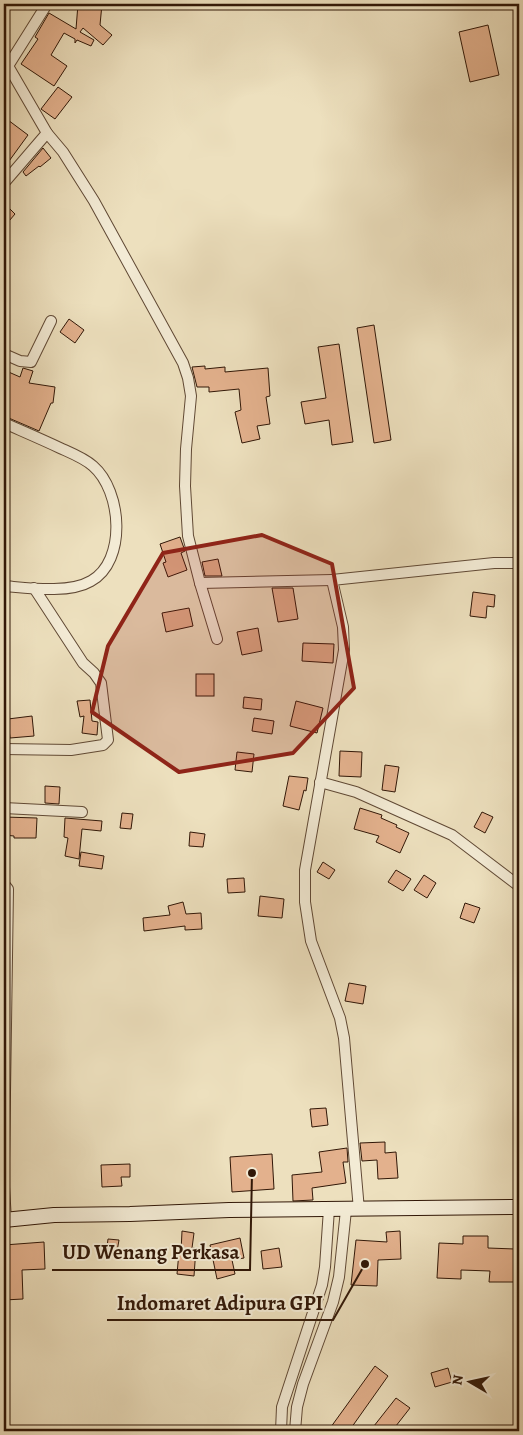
<svg xmlns="http://www.w3.org/2000/svg" width="523" height="1435" font-family="Alegreya,serif">
<style>
.building{fill:#e3b18d;stroke:#311707}
.lines{fill:none;stroke-linecap:round;stroke-linejoin:round}
.street-casing{stroke:#604935;stroke-width:12}
.secondary-casing{stroke:#311707;stroke-width:16}
.street{stroke:#f3ebd5;stroke-width:10}
.secondary{stroke:#f3ebd5;stroke-width:14}
.marked{fill:#8f2418;fill-opacity:0.2;stroke:#8f2418;stroke-width:4;stroke-linejoin:round}
.leader{fill:none;stroke:#311707;stroke-width:2}
.callout-dot{fill:#311707;stroke:#f3ebd5;stroke-width:2}
.callout-label{font-size:21px;text-anchor:middle;font-weight:bold;fill:#311707;stroke:#f3ebd5;stroke-width:4;stroke-linejoin:round;paint-order:stroke}
</style>
<rect width="100%" height="100%" fill="#ede0be"/>
<filter id="stains"><feTurbulence type="fractalNoise" baseFrequency=".004" numOctaves="4"/><feColorMatrix values="0 0 0 0 .2 0 0 0 0 .09 0 0 0 0 .02 0 0 0 .5 -.17"/></filter>
<radialGradient id="worn" r=".72"><stop offset=".6" stop-color="#630" stop-opacity="0"/><stop offset="1" stop-color="#630" stop-opacity=".3"/></radialGradient>
<g class="building">
<polygon points="78,4 102,4 100,25 112,35 103,45 83,28 80,32 94,40 91,46 77,40 75,43 75,39 64,33 51,55 67,66 54,86 21,64 38,39 35,37 49,13 76,29"/>
<polygon points="488,25 499,75 470,82 459,32"/>
<polygon points="58,87 72,97 55,119 41,109"/>
<polygon points="4,117 28,135 4,168"/>
<polygon points="43,148 51,158 40,167 39,166 26,176 23,172"/>
<polygon points="4,203 15,214 4,227"/>
<polygon points="69,319 84,330 75,343 60,332"/>
<polygon points="374,325 391,440 374,443 357,328"/>
<polygon points="339,344 353,442 332,445 329,420 305,424 301,402 326,398 318,347"/>
<polygon points="205,366 205,369 225,367 225,372 268,368 270,396 266,397 270,424 257,426 260,439 242,443 235,412 241,410 239,389 209,392 209,387 197,387 192,367"/>
<polygon points="23,368 33,371 29,383 55,387 53,403 51,403 39,431 4,416 4,370 20,377"/>
<polygon points="180,537 185,551 181,553 187,570 168,577 163,563 166,562 160,544"/>
<polygon points="218,559 222,576 205,576 202,562"/>
<polygon points="272,588 293,588 298,619 278,622"/>
<polygon points="473,592 495,595 494,607 487,606 486,618 470,616"/>
<polygon points="189,608 193,626 166,632 162,613"/>
<polygon points="258,628 262,651 242,655 237,632"/>
<polygon points="303,643 334,644 333,663 302,661"/>
<rect x="196" y="674" width="18" height="22"/>
<polygon points="244,697 262,699 261,710 243,708"/>
<polygon points="90,700 92,721 98,722 97,735 82,733 84,716 80,717 77,701"/>
<polygon points="296,701 323,708 317,733 290,726"/>
<polygon points="32,716 34,736 10,738 8,719"/>
<polygon points="254,718 274,721 272,734 252,731"/>
<polygon points="340,751 362,752 361,777 339,776"/>
<polygon points="237,752 254,754 252,772 235,770"/>
<polygon points="385,765 399,767 395,792 382,790"/>
<polygon points="289,776 308,778 306,791 304,790 299,810 283,806"/>
<polygon points="45,786 60,787 59,804 45,803"/>
<polygon points="360,808 382,815 381,818 397,825 396,827 409,833 400,853 376,842 379,836 354,829"/>
<polygon points="482,812 493,817 485,833 474,827"/>
<polygon points="122,813 133,814 131,829 120,828"/>
<polygon points="4,817 37,818 36,838 14,838 14,836 4,835"/>
<polygon points="65,818 102,821 101,831 82,829 79,859 65,856 68,838 64,837"/>
<polygon points="190,832 205,834 203,847 189,846"/>
<polygon points="81,852 104,856 102,869 79,866"/>
<polygon points="323,862 335,870 329,879 317,872"/>
<polygon points="396,870 411,879 403,891 388,882"/>
<polygon points="424,875 436,883 427,898 414,890"/>
<polygon points="244,878 245,892 228,893 227,879"/>
<polygon points="260,896 284,899 282,918 258,916"/>
<polygon points="183,902 186,914 201,913 202,929 185,930 185,926 144,931 143,918 170,915 168,906"/>
<polygon points="465,903 480,908 474,923 460,918"/>
<polygon points="349,983 366,986 363,1004 345,1001"/>
<polygon points="326,1108 328,1125 312,1127 310,1109"/>
<polygon points="385,1142 385,1153 396,1152 398,1178 378,1179 377,1160 362,1161 360,1143"/>
<polygon points="347,1148 348,1162 343,1162 346,1183 312,1188 313,1200 293,1201 292,1175 322,1172 319,1152"/>
<polygon points="272,1154 274,1189 232,1192 230,1157"/>
<polygon points="130,1164 130,1177 121,1177 122,1186 102,1187 101,1165"/>
<polygon points="182,1231 194,1233 192,1248 196,1248 194,1276 177,1274 179,1252 181,1252"/>
<polygon points="400,1231 401,1259 378,1260 377,1286 351,1285 356,1240 387,1242 386,1232"/>
<polygon points="463,1236 488,1236 488,1248 515,1249 514,1282 489,1282 490,1271 461,1270 461,1279 437,1278 439,1243 463,1244"/>
<polygon points="240,1238 244,1258 232,1260 235,1274 217,1279 210,1245"/>
<polygon points="108,1239 119,1240 116,1257 106,1255"/>
<polygon points="44,1242 45,1269 22,1270 23,1299 4,1300 4,1245"/>
<polygon points="279,1248 282,1267 263,1269 261,1251"/>
<polygon points="375,1366 388,1376 349,1431 328,1431"/>
<polygon points="448,1368 452,1382 435,1387 431,1373"/>
<polygon points="396,1398 410,1408 392,1431 370,1431"/>
</g>
<g class="lines">
<g class="street-casing">
<g id="street">
<polyline points="4,59 47,133 4,183"/>
<polyline points="8,66 47,4"/>
<polyline points="47,133 63,152 94,201 183,363 188,378 191,396 186,449 185,486 188,536 200,583 217,639"/>
<polyline points="4,354 20,361 31,362 51,321"/>
<path d="M4 423C22 431 41 439 60 448 71 453 84 458 93 466 122 491 127 561 91 581 69 594 28 588 4 586"/>
<polyline points="200,583 332,580"/>
<polyline points="4,749 71,750 103,745 108,740 101,683 94,673 83,663 34,588"/>
<polyline points="320,782 356,792 452,835 519,886"/>
<polyline points="4,808 82,812"/>
<polyline points="4,884 8,889 4,1160"/>
<polyline points="4,1187 6,1220"/>
<polyline points="359,1210 344,1038 340,1018 311,941 305,902 305,870 344,650 343,627 332,580 494,563 519,563"/>
<polyline points="281,1431 282,1407 322,1285 325,1267 329,1209"/>
<polyline points="295,1431 297,1407 303,1384 333,1302 339,1277 346,1210"/>
</g>
</g>
<g class="secondary-casing">
<polyline id="secondary" points="4,1220 54,1215 130,1214 229,1210 519,1207"/>
</g>
<use href="#street" class="street"/>
<use href="#secondary" class="secondary"/>
</g>
<path class="marked" d="M262 535 332 564 354 688 293 753 179 772 92 712 108 646 163 553Z"/>
<path class="leader" d="M252 1173L250 1270H52M365 1264L333 1320H107"/>
<g class="callout-dot">
<circle cx="252" cy="1173" r="5"/>
<circle cx="365" cy="1264" r="5"/>
</g>
<g class="callout-label">
<text x="151" y="1259">UD Wenang Perkasa</text>
<text x="220" y="1310">Indomaret Adipura GPI</text>
</g>
<rect width="523" height="1435" fill="none" stroke="#ede0be" stroke-width="20"/>
<rect x="5" y="5" width="513" height="1425" fill="none" stroke="#311707" stroke-width="2.5"/>
<rect x="10" y="10" width="503" height="1415" fill="none" stroke="#311707"/>
<g transform="translate(470 1382) rotate(279)" stroke="#f3ebd5" stroke-width="4" paint-order="stroke">
<path d="M0-4L9 19L0 12L-9 19Z" fill="#311707"/>
<text y="-8" font-size="14" font-weight="bold" text-anchor="middle" fill="#311707">N</text>
</g>
<rect width="100%" height="100%" filter="url(#stains)"/>
<rect width="100%" height="100%" fill="url(#worn)"/>
</svg>
